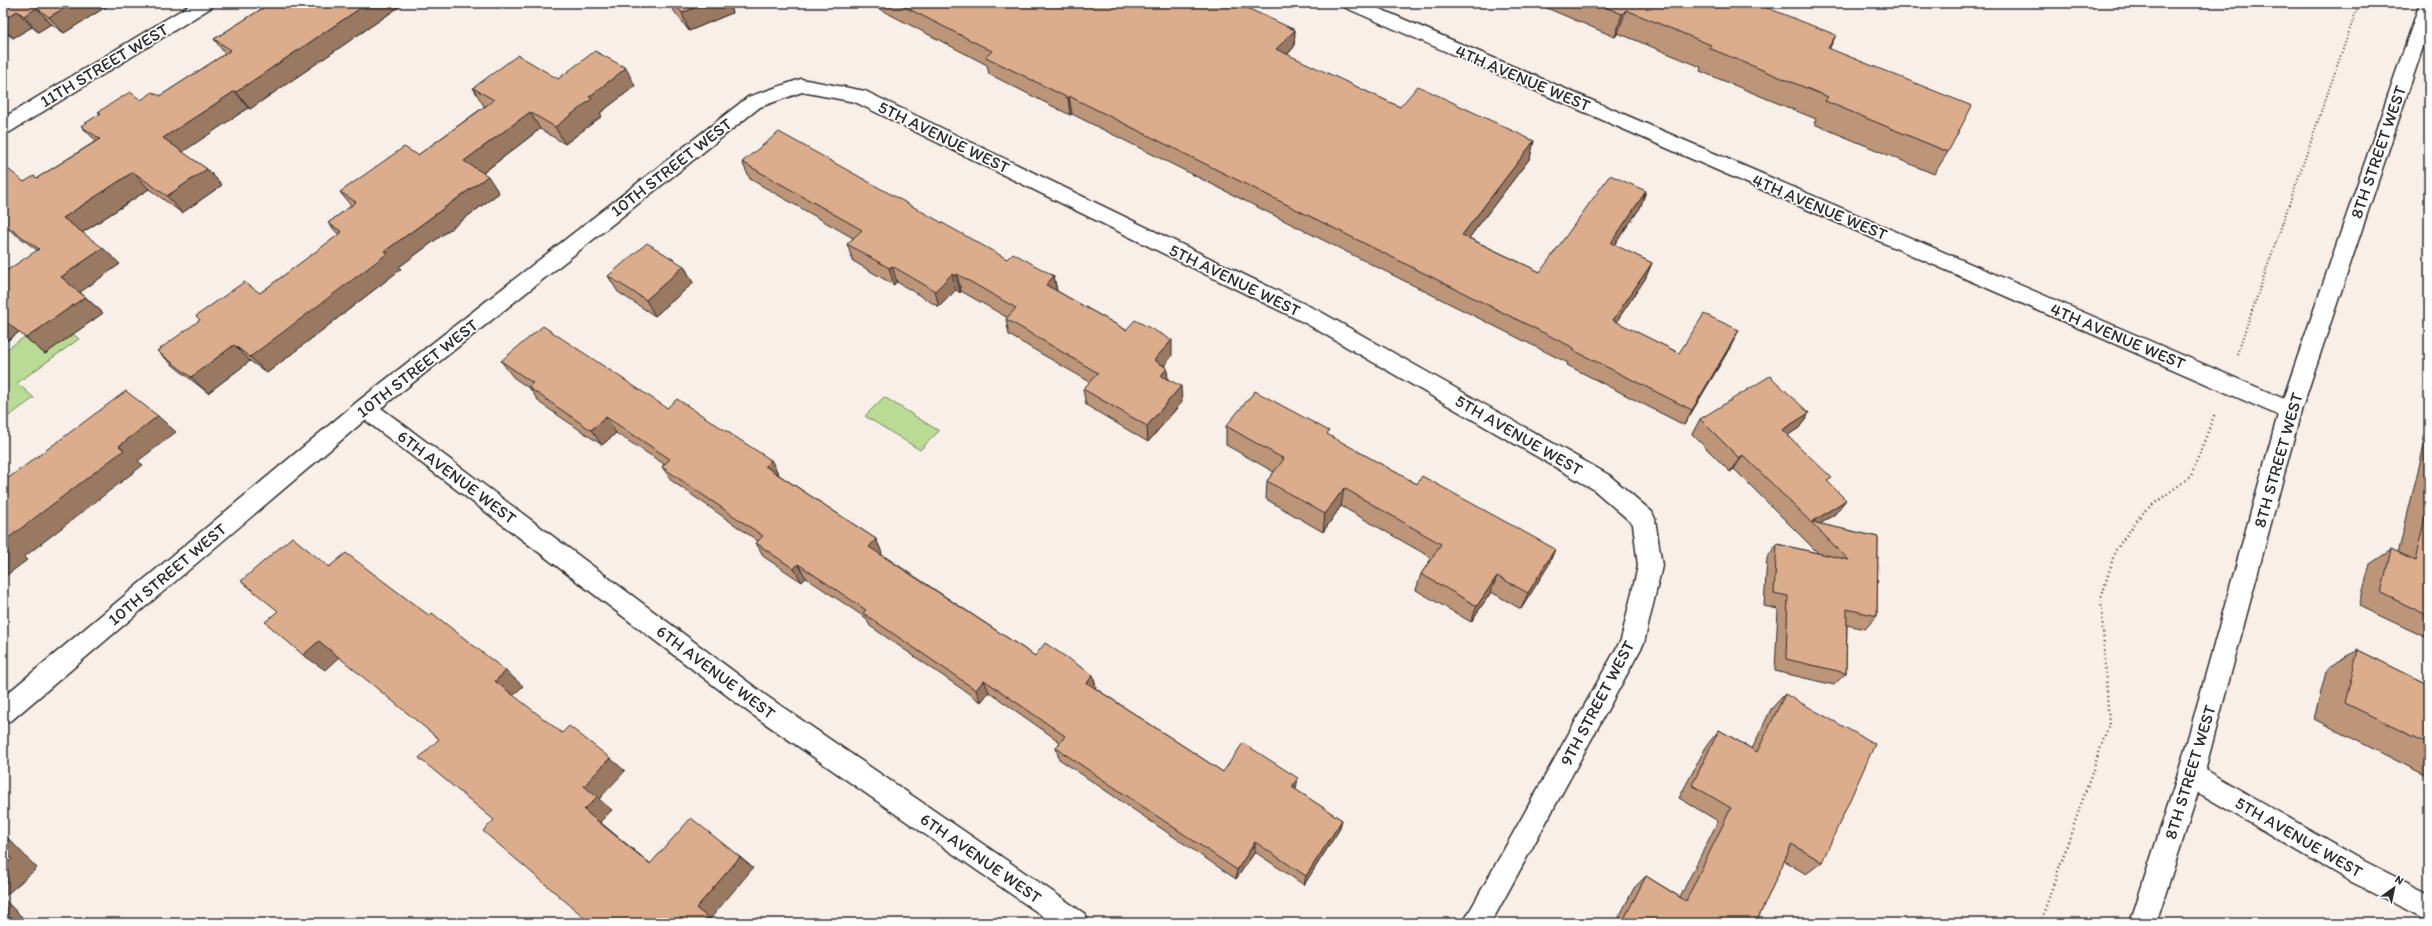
<svg xmlns="http://www.w3.org/2000/svg" width="2432" height="926" font-family="Itim,sans-serif">
<style>
.green{fill:#b9db94;stroke:#728360}
.lines{fill:none;stroke-linecap:round;stroke-linejoin:round}
.street-casing{stroke:#2b2b2b;stroke-width:3}
.secondary-casing{stroke:#2b2b2b;stroke-width:3}
.path-far1{stroke:#2b2b2b;stroke-width:2;stroke-dasharray:1 2.5;stroke-linecap:butt}
.path{stroke:#2b2b2b;stroke-width:2.5;stroke-dasharray:1 3.5;stroke-linecap:butt}
.street{fill:#fff;fill-rule:evenodd}
.secondary{fill:#fff;fill-rule:evenodd}
.wall{fill:#bd9579;stroke:#2b2b2b}
.shaded-wall{fill:#9a7963;stroke:#2b2b2b}
.building{fill:#dcad8d;stroke:#2b2b2b}
.labels{text-anchor:middle;stroke-width:3.5;stroke-linejoin:round;paint-order:stroke}
.street-label{font-size:17px;fill:#2b2b2b;stroke:#fff}
</style>
<rect width="100%" height="100%" fill="#f8efe8"/>
<filter id="ink" filterUnits="userSpaceOnUse"><feTurbulence type="fractalNoise" baseFrequency=".025" numOctaves="2"/><feDisplacementMap in="SourceGraphic" scale="8" xChannelSelector="R" yChannelSelector="G"/><feConvolveMatrix kernelMatrix="1 2 1 2 8 2 1 2 1" color-interpolation-filters="sRGB"/></filter>
<g filter="url(#ink)">
<g class="green">
<polygon points="52,318 79,339 17,383 34,398 3,420 3,352"/>
<polygon points="884,397 939,431 920,450 865,416"/>
</g>
<g class="lines">
<g class="street-casing">
<g id="street">
<polygon points="193,3 215,3 212,7 10,132 3,134 3,118"/>
<polygon points="1341,3 1366,3 2298,405 2301,411 2298,417 2290,420 2282,417 1344,7"/>
<polygon points="801,79 865,91 1321,312 1609,475 1652,512 1655,519 1662,566 1644,643 1491,923 1463,923 1621,640 1638,566 1633,524 1593,489 1307,324 855,102 802,92 760,107 381,408 768,697 1085,914 1089,923 1053,923 750,713 365,420 12,720 3,724 3,697 357,402 748,97"/>
<polygon points="2191,762 2364,861 2429,894 2429,921 2346,879 2182,783 2178,774 2182,765"/>
</g>
</g>
<g class="secondary-casing">
<polygon id="secondary" points="2420,3 2429,3 2429,29 2301,411 2204,774 2156,923 2130,923 2178,774 2279,411"/>
</g>
<polyline class="path-far1" points="2237,354 2359,3"/>
<polyline class="path" points="2040,923 2109,724 2101,599 2115,551 2143,512 2191,476 2215,413"/>
<use href="#street" class="street"/>
<use href="#secondary" class="secondary"/>
</g>
<g class="wall">
<polygon points="3,3 107,3 109,5 64,33 51,24 38,32 32,27 13,38 3,31"/>
<polygon points="271,3 400,3 402,5 250,109 248,108 182,152 207,169 222,185 182,213 149,189 82,233 120,264 80,292 103,313 45,354 19,332 7,341 37,250 3,225 3,172 24,182 37,178 96,141 81,126 101,114 98,112 141,100 160,96 225,54 214,39"/>
<polygon points="668,3 729,3 732,13 689,31"/>
<polygon points="868,3 1229,3 1243,9 1295,30 1294,47 1287,55 1400,107 1534,141 1530,158 1469,238 1540,272 1646,191 1640,208 1614,245 1652,263 1645,279 1616,322 1679,353 1731,346 1684,425 1567,365 1568,363 1072,114 1070,115 989,74 987,65"/>
<polygon points="1535,3 1755,3 1830,49 1948,152 1934,174 1814,124 1816,119 1700,71 1701,67 1618,33 1615,37"/>
<polygon points="558,79 635,86 600,113 602,116 565,144 540,129 483,173 499,193 399,267 401,269 267,373 250,361 208,393 175,367 157,351 260,293 339,235 328,223 351,206 340,192 418,155 485,106 484,106 473,88"/>
<polygon points="742,162 1007,259 1054,276 1057,291 1172,356 1164,366 1167,368 1168,379 1182,402 1148,442 1086,405 1083,389 1090,382 1009,335 1006,319 1008,318 961,291 960,293 956,290 939,307 897,282 894,285 853,261 847,244 853,238 750,179"/>
<polygon points="684,266 693,283 655,316 618,292 608,276"/>
<polygon points="501,361 667,408 771,460 779,475 876,539 882,553 881,554 1035,656 1093,675 1096,687 1095,688 1223,772 1296,789 1296,790 1342,820 1339,830 1304,885 1255,852 1236,879 1059,759 1056,748 1060,742 989,692 981,702 870,626 866,618 806,578 802,582 764,557 756,543 758,541 672,481 662,467 664,464 616,433 602,445 540,403 530,389 513,377"/>
<polygon points="1809,413 1799,428 1788,435 1829,483 1835,514 1820,524 1878,537 1877,616 1865,629 1847,625 1846,673 1834,685 1775,671 1778,609 1764,606 1767,558 1777,544 1818,553 1734,469 1730,472 1692,434 1700,419"/>
<polygon points="2429,425 2429,635 2425,637 2359,606 2370,564 2391,550 2398,554"/>
<polygon points="1226,426 1328,435 1417,484 1555,549 1548,566 1521,609 1491,592 1471,622 1416,590 1421,574 1432,558 1341,506 1323,532 1266,499 1267,481 1274,472 1226,445"/>
<polygon points="2358,650 2429,685 2429,777 2314,719 2327,668"/>
<polygon points="1785,694 1822,862 1806,874 1784,861 1756,923 1616,923 1634,888 1646,876 1680,897 1718,821 1679,798 1707,745 1719,730 1752,749 1771,709"/>
</g>
<g class="shaded-wall">
<polygon points="73,3 107,3 109,5 64,33 49,17"/>
<polygon points="368,3 400,3 402,5 250,109 236,92"/>
<polygon points="705,3 729,3 732,13 689,31 682,13"/>
<polygon points="37,8 51,24 38,32 24,16"/>
<polygon points="1626,10 1618,33 1615,37 1622,14"/>
<polygon points="17,11 32,27 13,38 3,27 3,20"/>
<polygon points="1295,30 1294,47 1275,67 1276,49"/>
<polygon points="1836,35 1825,58 1828,48"/>
<polygon points="626,68 635,86 600,113 602,116 565,144 555,127 589,97"/>
<polygon points="235,91 248,108 178,155 163,138"/>
<polygon points="1069,96 1072,114 1070,115 1068,98"/>
<polygon points="530,112 540,129 476,178 464,161"/>
<polygon points="1534,141 1530,158 1459,251 1462,235"/>
<polygon points="207,169 222,185 182,213 167,196"/>
<polygon points="133,172 149,189 80,234 63,218"/>
<polygon points="488,176 499,193 399,267 401,269 267,373 250,357 385,251"/>
<polygon points="1646,191 1640,208 1604,259 1611,243"/>
<polygon points="103,248 120,264 79,293 61,277"/>
<polygon points="1652,263 1645,279 1607,336 1613,320"/>
<polygon points="684,266 693,283 655,316 646,300"/>
<polygon points="892,266 897,282 894,285 889,268"/>
<polygon points="952,274 956,290 939,307 935,291"/>
<polygon points="957,274 961,291 960,293 955,276"/>
<polygon points="1054,276 1057,292 1046,285"/>
<polygon points="85,297 103,313 45,354 26,338"/>
<polygon points="3,319 19,332 7,341 3,337"/>
<polygon points="1739,330 1731,346 1684,425 1692,410"/>
<polygon points="1172,340 1172,356 1155,376 1154,360"/>
<polygon points="234,345 250,361 208,393 191,377"/>
<polygon points="1167,368 1168,384 1161,376"/>
<polygon points="1181,386 1182,402 1148,442 1147,426"/>
<polygon points="1809,413 1799,428 1773,445 1782,430"/>
<polygon points="158,416 176,432 138,461 143,465 24,557 27,560 3,578 3,542 119,446"/>
<polygon points="606,417 616,433 602,445 591,430"/>
<polygon points="1743,455 1734,469 1730,472 1739,458"/>
<polygon points="771,460 779,475 765,466"/>
<polygon points="1344,488 1341,506 1323,532 1325,514"/>
<polygon points="1846,500 1835,514 1816,527 1812,522"/>
<polygon points="876,539 882,553 876,560 869,547"/>
<polygon points="1555,549 1548,566 1521,609 1528,593"/>
<polygon points="798,564 806,578 802,582 794,569"/>
<polygon points="1497,576 1491,592 1471,622 1477,606"/>
<polygon points="319,641 340,656 325,670 303,655"/>
<polygon points="506,671 523,686 513,696 495,681"/>
<polygon points="1093,675 1096,687 1089,695 1087,683"/>
<polygon points="984,680 989,692 981,702 976,690"/>
<polygon points="610,758 625,771 599,799 612,810 600,822 664,875 584,810 584,786"/>
<polygon points="1298,778 1296,789 1291,798 1292,787"/>
<polygon points="1342,820 1339,830 1304,885 1306,876"/>
<polygon points="3,833 37,868 3,898 28,923 11,923 3,915"/>
<polygon points="1255,842 1255,852 1236,879 1237,870"/>
<polygon points="740,857 753,868 710,919 715,923 714,923 696,908"/>
</g>
<g class="building">
<polygon points="3,3 73,3 49,17 37,8 24,16 17,11 3,20"/>
<polygon points="271,3 368,3 236,92 235,91 163,138 207,169 167,196 133,172 63,218 103,248 61,277 85,297 26,338 3,319 3,273 39,249 3,223 3,172 8,169 24,182 34,176 37,178 100,139 81,126 101,113 98,112 130,92 141,100 153,92 160,96 231,50 214,39"/>
<polygon points="674,3 705,3 682,13"/>
<polygon points="897,3 1229,3 1243,9 1245,7 1295,30 1276,49 1400,107 1418,86 1534,141 1462,235 1540,272 1610,175 1646,191 1611,243 1652,263 1613,320 1679,353 1704,314 1739,330 1692,410 1573,350 1574,348 1069,96 1068,98 986,57 992,51"/>
<polygon points="1595,3 1755,3 1836,35 1828,48 1972,106 1948,152 1825,101 1828,97 1709,48 1711,45 1626,10 1622,14"/>
<polygon points="595,51 626,68 589,97 593,98 555,127 530,112 464,161 488,176 385,251 388,253 250,357 234,345 191,377 157,351 200,320 196,316 244,282 260,293 342,232 328,223 356,202 340,192 404,147 418,155 494,100 473,88 518,55 558,79"/>
<polygon points="779,132 1007,259 1013,253 1054,276 1046,285 1126,330 1135,320 1172,340 1154,360 1167,368 1161,376 1181,386 1147,426 1083,389 1098,373 1006,319 1016,308 957,274 955,276 952,274 935,291 892,266 889,268 847,244 862,230 742,162"/>
<polygon points="647,243 684,266 646,300 608,276"/>
<polygon points="543,326 667,408 677,399 771,460 765,466 876,539 869,547 1035,656 1045,643 1093,675 1087,683 1223,772 1243,743 1298,778 1292,787 1342,820 1306,876 1255,842 1237,870 1056,748 1065,736 984,680 976,690 863,613 866,610 798,564 794,569 756,543 763,536 662,467 670,459 606,417 591,430 528,387 533,383 501,361"/>
<polygon points="1770,376 1809,413 1782,430 1832,478 1827,481 1846,500 1812,522 1878,537 1877,616 1847,609 1846,673 1786,659 1788,596 1774,593 1777,544 1849,560 1743,455 1739,458 1700,419"/>
<polygon points="126,391 158,416 119,446 124,450 3,542 3,482"/>
<polygon points="1255,391 1329,431 1327,434 1417,484 1422,476 1555,549 1528,593 1497,576 1477,606 1421,574 1441,544 1344,488 1325,514 1267,481 1284,459 1226,426"/>
<polygon points="2429,500 2429,616 2381,593 2391,550 2415,561"/>
<polygon points="292,537 329,567 346,553 415,605 430,616 432,613 506,671 495,681 562,733 569,726 610,758 584,786 597,797 584,810 650,864 691,818 740,857 696,908 714,923 580,923 585,918 483,831 494,820 419,758 439,739 319,641 303,655 265,622 278,611 241,581"/>
<polygon points="2358,650 2429,685 2429,744 2345,703"/>
<polygon points="1785,694 1875,744 1822,862 1792,844 1756,923 1622,923 1646,876 1686,901 1731,808 1692,785 1719,730 1757,752"/>
<polygon points="3,849 12,859 3,867"/>
<polygon points="3,915 11,923 3,923"/>
</g>
</g>
<g class="labels">
<g class="street-label">
<text transform="translate(104 65) rotate(-31)" y="6">11TH STREET WEST</text>
<text transform="translate(1523 78) rotate(23)" y="6">4TH AVENUE WEST</text>
<text transform="translate(944 137) rotate(26)" y="6">5TH AVENUE WEST</text>
<text transform="translate(2378 152) rotate(-71)" y="6">8TH STREET WEST</text>
<text transform="translate(671 167) rotate(-38)" y="6">10TH STREET WEST</text>
<text transform="translate(1820 207) rotate(23)" y="6">4TH AVENUE WEST</text>
<text transform="translate(1235 280) rotate(26)" y="6">5TH AVENUE WEST</text>
<text transform="translate(2118 336) rotate(23)" y="6">4TH AVENUE WEST</text>
<text transform="translate(417 368) rotate(-38)" y="6">10TH STREET WEST</text>
<text transform="translate(1519 435) rotate(30)" y="6">5TH AVENUE WEST</text>
<text transform="translate(2278 460) rotate(-74)" y="6">8TH STREET WEST</text>
<text transform="translate(457 477) rotate(37)" y="6">6TH AVENUE WEST</text>
<text transform="translate(167 574) rotate(-40)" y="6">10TH STREET WEST</text>
<text transform="translate(716 672) rotate(37)" y="6">6TH AVENUE WEST</text>
<text transform="translate(1597 703) rotate(-62)" y="6">9TH STREET WEST</text>
<text transform="translate(2190 772) rotate(-73)" y="6">8TH STREET WEST</text>
<text transform="translate(2299 837) rotate(30)" y="6">5TH AVENUE WEST</text>
<text transform="translate(981 858) rotate(35)" y="6">6TH AVENUE WEST</text>
</g>
</g>
<rect width="2432" height="926" fill="none" stroke="#fff" stroke-width="16"/>
<rect x="8" y="8" width="2416" height="910" fill="none" stroke="#2b2b2b" stroke-width="1.5" filter="url(#ink)"/>
<g transform="translate(2394 888) rotate(33)" stroke="#ffffff" stroke-width="3" paint-order="stroke">
<path d="M0-3L7 15L0 10L-7 15Z" fill="#2b2b2b"/>
<text y="-6" font-size="11" font-weight="bold" text-anchor="middle" fill="#2b2b2b">N</text>
</g>
</svg>
